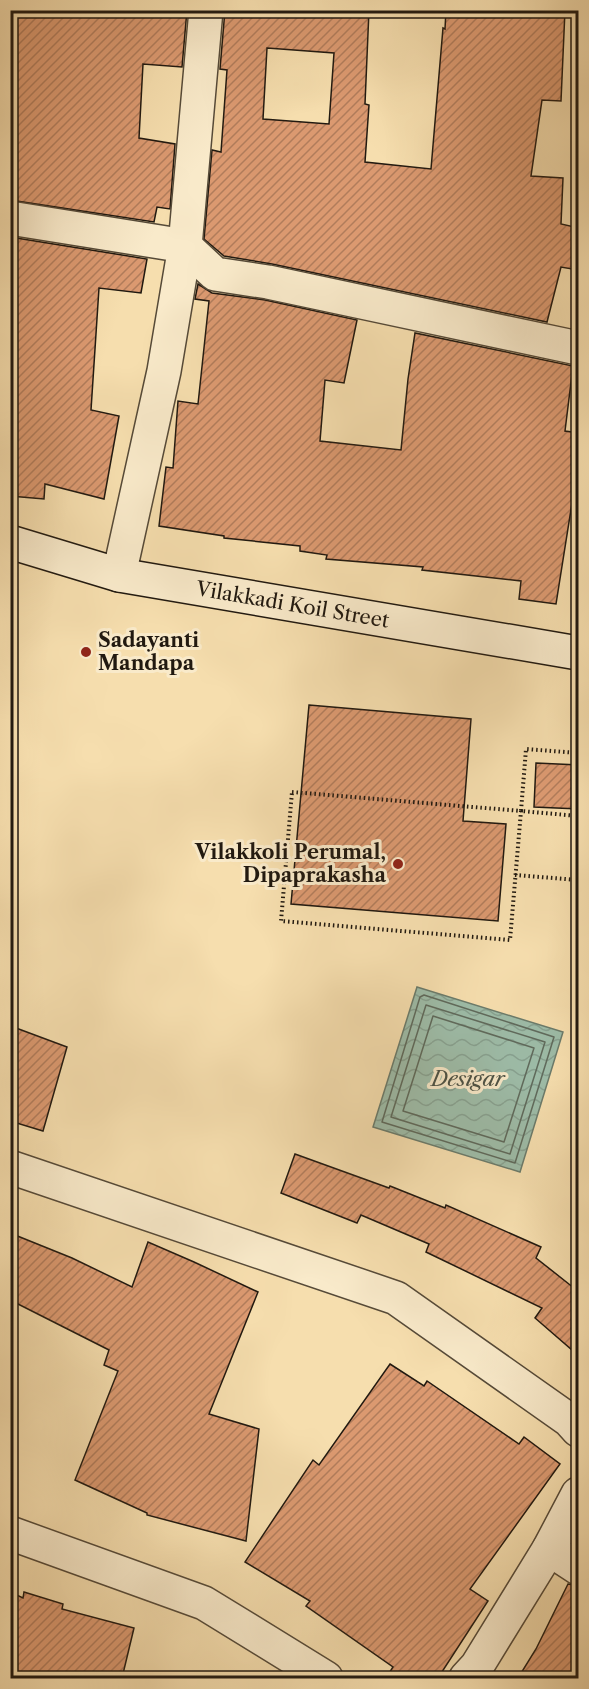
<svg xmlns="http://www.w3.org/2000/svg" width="589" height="1689" font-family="'Libre Caslon Text',serif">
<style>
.water{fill:url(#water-waves);stroke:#6b7b6b;stroke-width:1.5}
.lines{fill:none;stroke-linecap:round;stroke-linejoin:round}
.shore{stroke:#5f6a5c;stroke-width:1.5}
.building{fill:url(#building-hatch);stroke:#211910;stroke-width:1.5;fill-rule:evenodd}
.street-casing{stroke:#564a38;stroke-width:36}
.secondary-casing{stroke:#211910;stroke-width:36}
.path{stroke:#211910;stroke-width:4;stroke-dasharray:1.5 3;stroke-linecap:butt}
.street{stroke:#f9eaca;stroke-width:33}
.secondary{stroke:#f9eaca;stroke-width:33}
.poi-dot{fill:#8f2418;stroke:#f9eaca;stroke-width:2}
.labels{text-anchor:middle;stroke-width:6;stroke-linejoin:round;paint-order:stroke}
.street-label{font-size:20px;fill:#211910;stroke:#f9eaca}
.poi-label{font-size:20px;font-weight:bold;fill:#211910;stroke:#f9eaca;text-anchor:start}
.water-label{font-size:21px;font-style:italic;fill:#4c5245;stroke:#f9eaca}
</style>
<defs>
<pattern id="water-waves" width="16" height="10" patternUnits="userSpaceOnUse" patternTransform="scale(1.5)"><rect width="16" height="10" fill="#9dbca8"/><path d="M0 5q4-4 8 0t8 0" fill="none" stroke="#87a190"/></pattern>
<pattern id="building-hatch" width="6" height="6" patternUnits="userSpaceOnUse" patternTransform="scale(1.5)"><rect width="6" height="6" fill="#db9970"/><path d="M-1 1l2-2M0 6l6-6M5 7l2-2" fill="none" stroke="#b17c5b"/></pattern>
</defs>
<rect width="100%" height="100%" fill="#f6deae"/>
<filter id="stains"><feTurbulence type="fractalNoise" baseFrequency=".00333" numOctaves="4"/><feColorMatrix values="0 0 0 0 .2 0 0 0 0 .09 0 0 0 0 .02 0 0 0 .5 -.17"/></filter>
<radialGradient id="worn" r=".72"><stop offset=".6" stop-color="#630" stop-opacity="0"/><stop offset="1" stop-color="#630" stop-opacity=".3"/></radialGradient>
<polygon class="water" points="417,987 563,1032 520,1172 373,1127"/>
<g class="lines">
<g class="shore">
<polygon points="424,995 554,1037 515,1163 382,1122 420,997"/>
<polygon points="426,1005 545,1042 510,1154 391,1117"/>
<polygon points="433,1016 534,1048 504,1142 403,1111"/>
</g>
</g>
<g class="building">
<polygon points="10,10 187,10 182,67 143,64 139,138 175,144 170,209 157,207 154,222 10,200"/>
<path d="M225 10H369L365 104 369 105 365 162 431 169 443 28 445 29 446 10H565L561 101 542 100 531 176 563 178 561 224 579 228V234L572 269 561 267 547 322 272 264 224 256 204 239 212 150 221 152 227 70 220 69ZM267 48 334 53 329 124 263 119Z"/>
<polygon points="10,237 147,259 141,293 99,288 91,410 119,416 104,499 45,484 44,499 10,496"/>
<polygon points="198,284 212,293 265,300 357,320 344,383 325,380 320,441 401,450 408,379 415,333 573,366 565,431 579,433 579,459 556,604 519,599 521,581 422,570 423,567 326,559 327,555 300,551 300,546 224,538 224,536 159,526 166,467 173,468 178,401 198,404 209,301 195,299"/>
<polygon points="309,705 471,719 463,821 506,824 498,921 291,904"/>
<polygon points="536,763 579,765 579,809 534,807"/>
<polygon points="16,1028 67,1047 43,1131 10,1121 10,1045"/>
<polygon points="295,1154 389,1188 390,1186 445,1208 446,1205 541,1247 536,1258 579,1292 579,1356 535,1318 542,1308 426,1252 429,1244 361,1215 357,1223 281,1193"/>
<polygon points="10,1233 72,1258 132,1287 148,1242 194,1262 258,1292 209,1414 259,1429 246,1541 147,1515 147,1513 75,1480 118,1371 104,1365 109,1350 10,1300"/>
<polygon points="390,1364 424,1386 427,1381 519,1444 524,1437 560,1464 470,1589 488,1601 438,1678 386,1678 393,1667 306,1606 310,1601 245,1562 313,1460 319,1465"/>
<polygon points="568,1584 579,1586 579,1678 518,1678 536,1649"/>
<polygon points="10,1592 23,1598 24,1592 63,1604 62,1609 134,1628 122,1678 10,1678"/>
</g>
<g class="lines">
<g class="street-casing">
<g id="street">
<polyline points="10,218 185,246 215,274 268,282 578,348"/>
<polyline points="119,575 164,371 185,246 206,10"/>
<polyline points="10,1167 396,1298 569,1420 578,1430"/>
<polyline points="10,1533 204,1603 326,1678"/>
<polyline points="549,1549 578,1568"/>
<polyline points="466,1678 477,1666 549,1549 578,1494"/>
</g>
</g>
<g class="secondary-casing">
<g id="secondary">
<path id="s1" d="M10 542 119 575 578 653"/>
</g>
</g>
<g class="path">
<polyline points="578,753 526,749 521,811 578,816"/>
<polygon points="292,792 521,811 510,940 281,921"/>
<polyline points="515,875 578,880"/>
</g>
<use href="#street" class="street"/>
<use href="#secondary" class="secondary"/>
</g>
<g class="poi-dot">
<circle cx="86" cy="652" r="6"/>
<circle cx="398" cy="864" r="6"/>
</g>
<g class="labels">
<g class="street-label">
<text dy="7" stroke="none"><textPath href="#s1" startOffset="290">Vilakkadi Koil Street</textPath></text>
</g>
<g class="poi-label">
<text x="98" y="647">Sadayanti<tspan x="98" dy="23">Mandapa</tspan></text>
<text x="386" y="859" text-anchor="end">Vilakkoli Perumal,<tspan x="386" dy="23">Dipaprakasha</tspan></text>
</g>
<g class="water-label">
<text x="468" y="1086">Desigar</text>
</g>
</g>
<rect width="589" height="1689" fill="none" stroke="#f6deae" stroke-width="36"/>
<rect x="12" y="12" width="565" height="1665" fill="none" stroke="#211910" stroke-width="3"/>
<rect x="18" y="18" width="553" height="1653" fill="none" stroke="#211910" stroke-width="1.5"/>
<rect width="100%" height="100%" filter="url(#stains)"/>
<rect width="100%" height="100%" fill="url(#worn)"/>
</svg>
